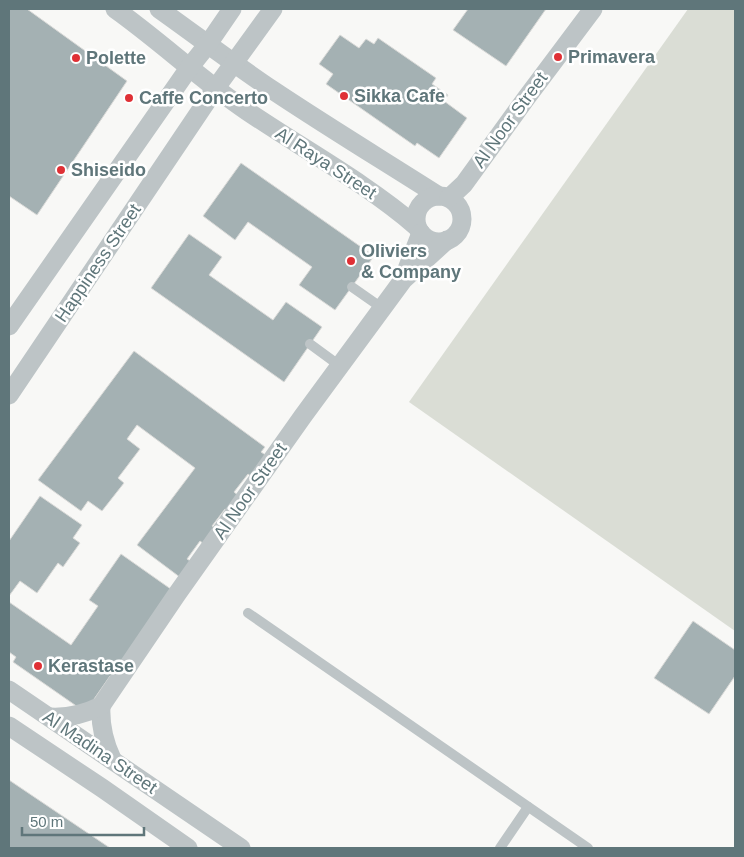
<svg xmlns="http://www.w3.org/2000/svg" width="744" height="857" font-family="Helvetica,sans-serif">
<style>
.green{fill:#daddd5}
.building{fill:#a4b1b3;stroke:#dadad8}
.lines{fill:none;stroke-linecap:round;stroke-linejoin:round}
.service{stroke:#bdc4c6;stroke-width:10}
.minor{stroke:#bdc4c6;stroke-width:19}
.poi-dot{fill:#df3035;stroke:#fff;stroke-width:2}
.labels{text-anchor:middle;stroke-width:5;stroke-linejoin:round;paint-order:stroke}
.poi-label{font-size:18px;font-weight:bold;fill:#5f767a;stroke:#fff;text-anchor:start}
.street-label{font-size:18px;fill:#5f767a;stroke:#fff}
</style>
<rect width="100%" height="100%" fill="#f8f8f6"/>
<polygon class="green" points="688,9 735,9 735,631 409,402"/>
<g class="building">
<polygon points="9,9 27,9 127,81 37,215 9,196"/>
<polygon points="468,9 546,9 506,66 453,30"/>
<polygon points="340,35 359,48 366,39 374,44 378,38 436,78 432,84 448,95 444,101 467,118 439,158 417,143 415,146 326,84 333,74 319,64"/>
<polygon points="241,163 374,256 335,310 299,285 312,267 248,222 235,240 203,216"/>
<polygon points="189,234 222,257 209,275 273,320 286,302 322,327 284,382 151,288"/>
<polygon points="134,351 265,447 261,452 267,456 252,477 248,474 234,492 240,497 229,512 225,509 212,526 216,529 204,544 200,541 187,559 192,562 181,578 137,545 195,468 137,425 127,439 140,449 118,478 124,483 102,511 88,501 81,511 38,480"/>
<polygon points="40,496 82,525 73,538 80,543 63,567 58,563 37,593 20,581 9,596 9,541"/>
<polygon points="121,554 175,592 114,679 110,676 85,712 13,662 16,657 9,652 9,602 71,645 98,606 89,600"/>
<polygon points="693,621 735,650 735,676 709,714 654,678"/>
<polygon points="9,780 110,848 9,848"/>
</g>
<g class="lines">
<g class="service">
<polyline points="352,287 382,308"/>
<polyline points="310,344 340,366"/>
<polyline points="248,613 588,848"/>
<polyline points="500,848 528,807"/>
</g>
<g class="minor">
<path d="M115 9C160 41 201 80 247 111 303 149 366 183 417 227"/>
<path d="M159 9C197 36 235 65 274 91 328 127 384 161 439 196"/>
<circle cx="439" cy="219" r="23"/>
<polyline points="449,198 464,184 527,97 593,9"/>
<polyline points="404,277 421,233"/>
<polyline points="9,326 189,68 208,44 232,9"/>
<polyline points="9,395 215,89 273,9"/>
<polyline points="9,690 241,848"/>
<path d="M101 706C100 725 104 742 112 759"/>
<path d="M50 717C69 718 85 714 101 706L177 594 303 416 403 280 447 240"/>
<polyline points="9,726 102,788 188,848"/>
</g>
</g>
<g class="poi-dot">
<circle cx="558" cy="57" r="5"/>
<circle cx="76" cy="58" r="5"/>
<circle cx="344" cy="96" r="5"/>
<circle cx="129" cy="98" r="5"/>
<circle cx="61" cy="170" r="5"/>
<circle cx="351" cy="261" r="5"/>
<circle cx="38" cy="666" r="5"/>
</g>
<g class="labels">
<g class="poi-label">
<text x="568" y="63">Primavera</text>
<text x="86" y="64">Polette</text>
<text x="354" y="102">Sikka Cafe</text>
<text x="139" y="104">Caffe Concerto</text>
<text x="71" y="176">Shiseido</text>
<text x="361" y="257">Oliviers<tspan x="361" dy="21">&amp; Company</tspan></text>
<text x="48" y="672">Kerastase</text>
</g>
<g class="street-label">
<text transform="translate(510 120) rotate(-54)" y="6">Al Noor Street</text>
<text transform="translate(326 163) rotate(33)" y="6">Al Raya Street</text>
<text transform="translate(98 263) rotate(-56)" y="6">Happiness Street</text>
<text transform="translate(250 491) rotate(-55)" y="6">Al Noor Street</text>
<text transform="translate(100 752) rotate(34)" y="6">Al Madina Street</text>
</g>
</g>
<rect width="744" height="857" fill="none" stroke="#5f767a" stroke-width="20"/>
<path d="M22 827v8h122v-8" fill="none" stroke="#5f767a" stroke-width="2.5"/>
<text x="30" y="827" font-size="15" fill="#5f767a" stroke="#ffffff" stroke-width="4" paint-order="stroke">50 m</text>
</svg>
